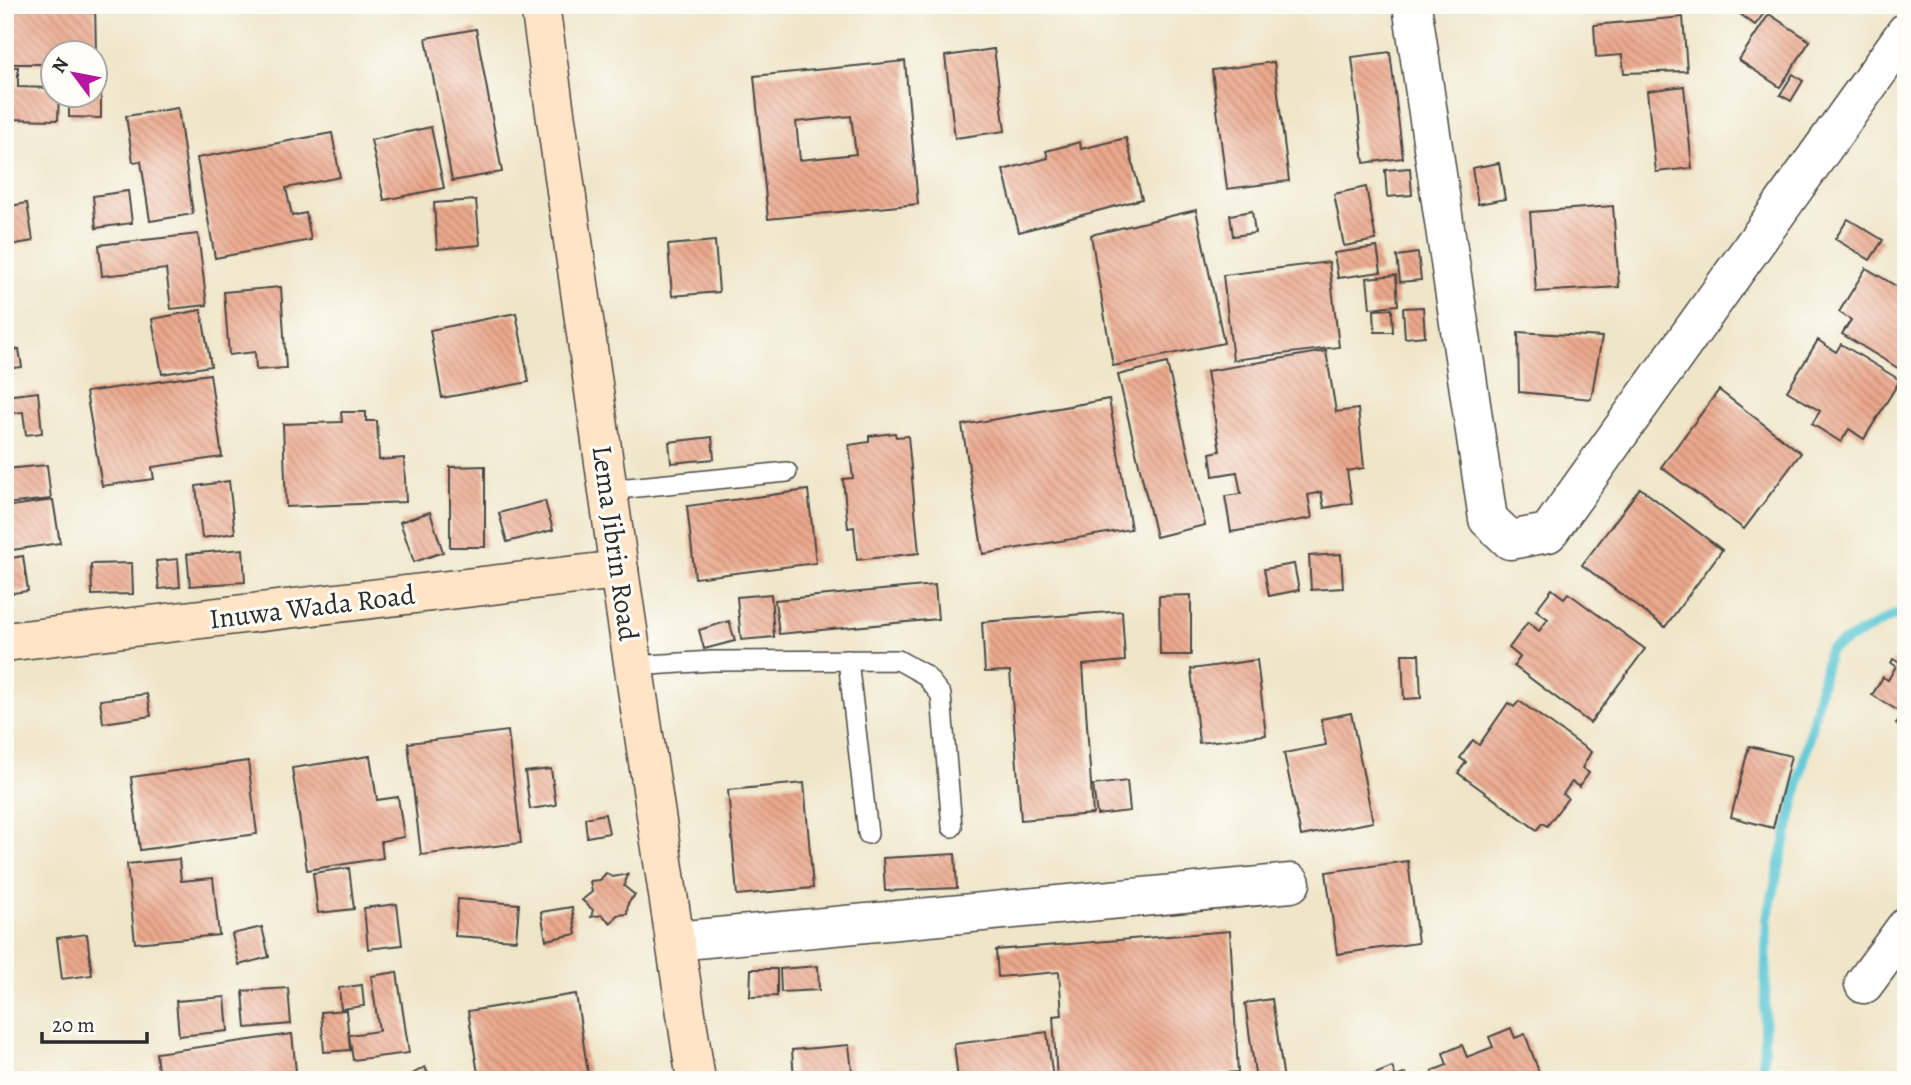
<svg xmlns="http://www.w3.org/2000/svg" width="1911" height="1085" font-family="Alegreya,serif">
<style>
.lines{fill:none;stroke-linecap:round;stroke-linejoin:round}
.stream{stroke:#5cc7d6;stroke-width:10}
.building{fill:url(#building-back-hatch);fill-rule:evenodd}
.lane-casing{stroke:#484743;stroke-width:22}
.street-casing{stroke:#484743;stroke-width:41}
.secondary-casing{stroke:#484743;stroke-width:41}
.lane{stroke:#fff;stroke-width:19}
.street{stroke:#fff;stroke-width:38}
.secondary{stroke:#ffe4c6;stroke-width:38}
.labels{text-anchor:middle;stroke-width:6;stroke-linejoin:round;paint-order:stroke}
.street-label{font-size:28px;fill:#2b2b2b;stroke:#fdfcf7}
</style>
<defs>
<pattern id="building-back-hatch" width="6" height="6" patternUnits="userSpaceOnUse" patternTransform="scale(1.75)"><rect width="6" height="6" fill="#eba88d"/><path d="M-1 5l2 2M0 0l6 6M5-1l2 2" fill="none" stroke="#bf8973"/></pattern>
</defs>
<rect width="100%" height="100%" fill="#fdfcf7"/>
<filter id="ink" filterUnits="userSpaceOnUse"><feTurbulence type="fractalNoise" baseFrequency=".0143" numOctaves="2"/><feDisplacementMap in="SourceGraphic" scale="14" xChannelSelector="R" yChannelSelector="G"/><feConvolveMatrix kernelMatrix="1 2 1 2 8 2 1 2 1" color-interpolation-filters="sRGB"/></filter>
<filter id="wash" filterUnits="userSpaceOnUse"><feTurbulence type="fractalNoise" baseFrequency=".00686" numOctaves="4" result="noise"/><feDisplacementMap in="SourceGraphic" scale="28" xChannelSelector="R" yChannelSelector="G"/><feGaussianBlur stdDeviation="1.57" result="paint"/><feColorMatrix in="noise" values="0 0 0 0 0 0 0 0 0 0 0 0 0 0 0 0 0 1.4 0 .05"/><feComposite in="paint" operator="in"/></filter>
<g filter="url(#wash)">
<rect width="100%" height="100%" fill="#efe6c9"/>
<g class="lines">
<polyline class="stream" points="1763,1080 1767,920 1829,650 1906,609"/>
</g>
<g id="blocks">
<g class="building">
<polygon points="5,5 95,5 96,52 52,52 52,64 5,64"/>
<polygon points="1728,5 1770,5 1755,25"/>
<polygon points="1769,14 1810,41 1780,87 1739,60"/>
<polygon points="1683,17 1687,71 1624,73 1622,55 1596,57 1594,25"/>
<polygon points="476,29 502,172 452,181 426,38"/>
<polygon points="994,49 1005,131 955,138 945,56"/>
<polygon points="1390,52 1403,158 1364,163 1352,57"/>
<path d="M905 61 918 204 768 219 754 76ZM851 116 856 154 800 160 796 122Z"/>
<polygon points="1274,62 1289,181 1227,189 1212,70"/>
<polygon points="5,67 18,67 18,87 52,88 52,94 59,94 58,120 5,119"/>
<polygon points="1793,74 1803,81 1791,101 1780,95"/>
<polygon points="94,77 101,77 101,118 69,117 69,94 94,94"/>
<polygon points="1684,86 1692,168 1656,172 1647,91"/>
<polygon points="178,108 193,214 150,221 141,161 133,162 126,116"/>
<polygon points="431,127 444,188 384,200 371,140"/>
<polygon points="332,133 340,177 286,188 292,216 306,213 311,240 215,258 197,158"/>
<polygon points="1126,138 1142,199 1019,232 1003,170 1048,158 1046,151 1080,142 1081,149"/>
<polygon points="1499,163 1505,199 1478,204 1472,168"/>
<polygon points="1410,168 1412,195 1387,197 1385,170"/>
<polygon points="1366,187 1376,240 1344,246 1334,194"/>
<polygon points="128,191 132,223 96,228 93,196"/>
<polygon points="476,200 480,245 437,249 434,203"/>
<polygon points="27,203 33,241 5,246 5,207"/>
<polygon points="1613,206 1619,287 1536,292 1530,212"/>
<polygon points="1196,210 1224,343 1113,366 1091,235"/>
<polygon points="1252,211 1255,233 1233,236 1230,215"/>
<polygon points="1848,219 1883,240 1870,260 1835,239"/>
<polygon points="198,234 207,305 171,309 166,269 102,276 99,245"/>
<polygon points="715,241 719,292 672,296 668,245"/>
<polygon points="1377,247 1381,272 1338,278 1334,253"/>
<polygon points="1418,253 1421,280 1400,282 1397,256"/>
<polygon points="1329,262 1339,347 1233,360 1223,275"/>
<polygon points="1866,268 1906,292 1906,373 1842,334 1851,320 1839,312"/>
<polygon points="1396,275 1398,305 1370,308 1367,278"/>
<polygon points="281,287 286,368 256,370 255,352 229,355 224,292"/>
<polygon points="1423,307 1425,336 1405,338 1403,308"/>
<polygon points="1392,309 1393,332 1375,332 1374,310"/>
<polygon points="201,310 211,366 162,374 152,319"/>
<polygon points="516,313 529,382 442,398 430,330"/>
<polygon points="1518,332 1602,337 1591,399 1519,392"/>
<polygon points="1818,340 1836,352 1841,344 1900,380 1864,439 1849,429 1841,442 1812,424 1820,411 1787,391"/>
<polygon points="19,349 22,367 5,369 5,351"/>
<polygon points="1326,351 1336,412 1358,409 1364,468 1347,471 1352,503 1324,508 1321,492 1308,495 1312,518 1231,532 1225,496 1241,494 1237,472 1213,476 1210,453 1220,451 1207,371"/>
<polygon points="1167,363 1205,525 1156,537 1118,375"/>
<polygon points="210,374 222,457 152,467 154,479 102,486 86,392"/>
<polygon points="1719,390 1801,453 1744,529 1661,467"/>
<polygon points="38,392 42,433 26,435 23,412 5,414 5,396"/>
<polygon points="1109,399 1131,529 983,554 962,425"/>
<polygon points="341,412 366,412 366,421 377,421 379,460 404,458 406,502 286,507 283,424 342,422"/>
<polygon points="895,433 896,437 908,436 919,553 857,560 854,527 848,528 843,479 853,478 849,445 869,442 869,436"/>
<polygon points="712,437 714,459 671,463 669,442"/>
<polygon points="47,465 51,499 5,504 5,469"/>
<polygon points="485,466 485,547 450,547 450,467"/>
<polygon points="229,481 235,533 202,538 196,486"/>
<polygon points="1640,488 1722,550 1665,627 1582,565"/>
<polygon points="808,490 816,563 695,578 687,506"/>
<polygon points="53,500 60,543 5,551 5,507"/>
<polygon points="545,501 553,530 507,542 499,513"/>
<polygon points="430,512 443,552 414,562 400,522"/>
<polygon points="243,549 245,582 190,586 187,554"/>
<polygon points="1341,554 1343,588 1311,590 1309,556"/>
<polygon points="23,556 28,591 5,594 5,559"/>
<polygon points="178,559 180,587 159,589 156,561"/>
<polygon points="132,563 133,594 92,595 91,564"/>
<polygon points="1294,564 1299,590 1269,596 1264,569"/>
<polygon points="935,585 938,619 779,634 775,600"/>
<polygon points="1552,589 1564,598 1568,593 1645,649 1590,723 1514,666 1520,657 1509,648 1528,622 1539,631 1548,619 1536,610"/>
<polygon points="771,594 774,637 741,640 737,597"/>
<polygon points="1191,595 1191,655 1160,655 1159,596"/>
<polygon points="1122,611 1125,661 1083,665 1093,814 1021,820 1010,671 985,672 982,622"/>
<polygon points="729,621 735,641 704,649 699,630"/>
<polygon points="1402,654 1419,654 1421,698 1404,699"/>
<polygon points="1893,659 1906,667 1906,707 1902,713 1872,695 1883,677 1888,680 1896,666 1891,663"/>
<polygon points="1257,660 1266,735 1199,743 1191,669"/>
<polygon points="147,694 151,716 103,723 100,700"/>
<polygon points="1519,701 1591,752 1582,768 1589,773 1579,787 1572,782 1563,794 1568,798 1547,826 1542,823 1537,830 1458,773 1466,762 1460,758 1473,740 1479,745 1508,703 1514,707"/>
<polygon points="1906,709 1906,730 1896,724"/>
<polygon points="1351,713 1373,822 1301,836 1284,753 1326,745 1321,719"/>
<polygon points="508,731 521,843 421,855 408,743"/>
<polygon points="1749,746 1791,756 1773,828 1731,817"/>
<polygon points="370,756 377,800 398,797 404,837 381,841 383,858 307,870 292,768"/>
<polygon points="248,761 257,834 140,850 131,777"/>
<polygon points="551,769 556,805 530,809 525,772"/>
<polygon points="1127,781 1130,811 1097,815 1093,785"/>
<polygon points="804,783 813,888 737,895 728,790"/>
<polygon points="605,814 609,833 587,837 585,818"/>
<polygon points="955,854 957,888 885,891 883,858"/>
<polygon points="179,859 181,881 213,878 219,935 135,943 127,864"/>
<polygon points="1408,861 1418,943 1337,954 1326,872"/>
<polygon points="349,868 354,909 318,913 313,873"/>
<polygon points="606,873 613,877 628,874 624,886 635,895 628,903 627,914 617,915 611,923 602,915 591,917 593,910 582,900 592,892 590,881 600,880"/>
<polygon points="458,899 519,904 516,940 455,936"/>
<polygon points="397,904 402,945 368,949 364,908"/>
<polygon points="572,907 576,934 546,940 541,912"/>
<polygon points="262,927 269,957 239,965 232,934"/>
<polygon points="1230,931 1238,1072 1150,1080 1057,1080 1053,1016 1062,1015 1059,972 998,977 996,950"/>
<polygon points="87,934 92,975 62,979 57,938"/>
<polygon points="818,966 819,990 781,992 780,969"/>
<polygon points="751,969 777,969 777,996 750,997"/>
<polygon points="397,972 409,1053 353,1060 349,1035 379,1031 371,976"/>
<polygon points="362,985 364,1006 341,1009 339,988"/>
<polygon points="288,988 291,1024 246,1028 243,991"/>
<polygon points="576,994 589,1080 479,1080 468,1011"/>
<polygon points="225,997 228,1031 179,1036 176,1001"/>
<polygon points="1272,999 1284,1080 1256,1080 1245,1003"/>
<polygon points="346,1010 350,1050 324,1052 321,1012"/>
<polygon points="1511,1028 1515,1038 1525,1034 1542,1080 1436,1080 1432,1071 1447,1065 1443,1053 1462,1045 1467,1057 1493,1047 1489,1037"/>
<polygon points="1047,1032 1053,1080 958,1080 954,1044"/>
<polygon points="292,1034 297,1080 159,1080 156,1053"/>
<polygon points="849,1045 853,1080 794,1080 792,1050"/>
<polygon points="425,1067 431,1080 402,1080"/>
<polygon points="1392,1067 1396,1077 1406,1073 1408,1080 1371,1080 1370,1076"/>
</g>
</g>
</g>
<g filter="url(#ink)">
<use href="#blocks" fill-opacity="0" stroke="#484743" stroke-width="2"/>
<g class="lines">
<g class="lane-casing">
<g id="lane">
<polyline points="608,490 787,472"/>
<polyline points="848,660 868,834"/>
<polyline points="634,666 712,661 898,660 925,675 941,695 952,827"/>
</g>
</g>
<g class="street-casing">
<g id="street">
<polyline points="1412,5 1488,519 1510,540 1548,533 1906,32"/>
<polyline points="675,941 1291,883"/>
<polyline points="1864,984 1906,927"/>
</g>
</g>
<g class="secondary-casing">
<g id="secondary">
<polyline points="540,5 619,570 696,1080"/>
<polyline points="5,642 619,570"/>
</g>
</g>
<use href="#lane" class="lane"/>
<use href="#street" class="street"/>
<use href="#secondary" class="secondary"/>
</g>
</g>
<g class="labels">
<g class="street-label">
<text transform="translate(616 543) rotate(82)" y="10">Lema Jibrin Road</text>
<text transform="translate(312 606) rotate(-7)" y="10">Inuwa Wada Road</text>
</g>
</g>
<rect width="1911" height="1085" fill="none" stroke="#fdfcf7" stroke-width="28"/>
<g transform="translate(74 74) rotate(302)"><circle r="33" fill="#fdfcf7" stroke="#a9a8a5" stroke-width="2"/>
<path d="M0-5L12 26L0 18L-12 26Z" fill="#b5179e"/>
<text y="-10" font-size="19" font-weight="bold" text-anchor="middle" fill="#2b2b2b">N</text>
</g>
<path d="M42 1032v10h105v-10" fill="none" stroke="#2b2b2b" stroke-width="3.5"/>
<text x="52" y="1032" font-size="21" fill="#2b2b2b" stroke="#fdfcf7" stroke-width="5" paint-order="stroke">20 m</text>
</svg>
